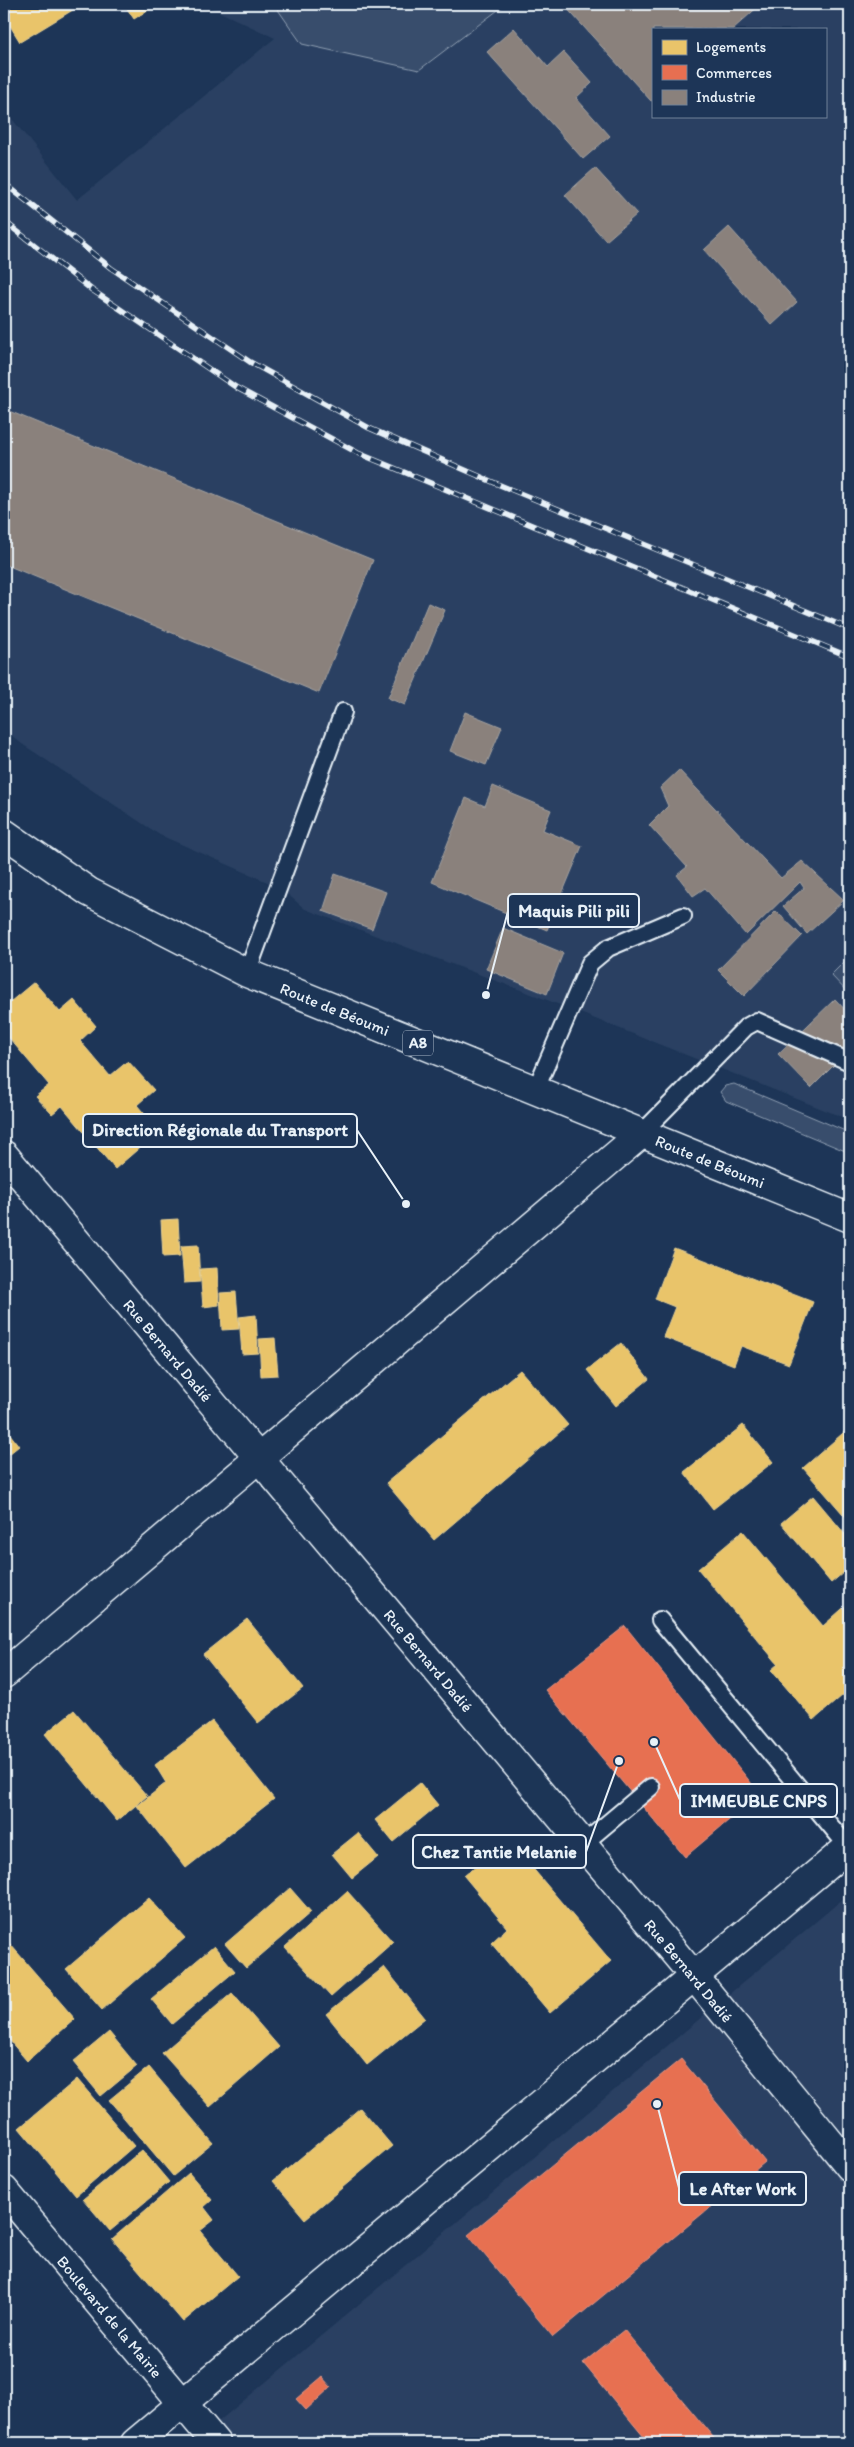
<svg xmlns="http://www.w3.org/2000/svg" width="854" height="2447" font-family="Itim,sans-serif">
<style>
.built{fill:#2a4162;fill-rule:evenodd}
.green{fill:#374d6c;stroke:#909fb2}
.homes{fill:#e9c46a;stroke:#e9d295}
.shops{fill:#e76f51;stroke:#e79683}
.industry{fill:#8a817c;stroke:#a6a3a1}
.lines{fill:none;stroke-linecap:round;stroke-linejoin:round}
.lane-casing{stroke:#e8f1f8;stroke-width:20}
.street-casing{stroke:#e8f1f8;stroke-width:31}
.primary-casing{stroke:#e8f1f8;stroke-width:31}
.lane{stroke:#1d3557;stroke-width:16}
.street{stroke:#1d3557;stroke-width:28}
.primary{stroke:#1d3557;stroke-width:28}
.rail-casing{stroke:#e8f1f8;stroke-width:5.5}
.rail{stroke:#1d3557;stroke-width:4;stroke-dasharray:11;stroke-linecap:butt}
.labels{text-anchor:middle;stroke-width:5;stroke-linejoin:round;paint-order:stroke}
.shield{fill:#1d3557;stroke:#abb9c8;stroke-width:1}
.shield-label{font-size:15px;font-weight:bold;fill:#e8f1f8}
.street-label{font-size:16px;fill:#e8f1f8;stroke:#1d3557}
.leader{fill:none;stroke:#e8f1f8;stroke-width:2}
.callout-dot{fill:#e8f1f8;stroke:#1d3557;stroke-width:2}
.callout{fill:#1d3557;stroke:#e8f1f8;stroke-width:2}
.callout-label{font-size:18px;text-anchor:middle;font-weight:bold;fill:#e8f1f8}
</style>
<rect width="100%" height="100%" fill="#1d3557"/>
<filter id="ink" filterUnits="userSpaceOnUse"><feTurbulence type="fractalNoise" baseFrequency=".02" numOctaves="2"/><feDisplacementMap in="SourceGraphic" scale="10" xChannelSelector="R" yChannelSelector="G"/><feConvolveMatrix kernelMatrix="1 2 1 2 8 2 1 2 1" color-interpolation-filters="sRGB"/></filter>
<g filter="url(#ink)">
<g class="built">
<path d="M203 4H850V1120L550 1001 305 909 279 887 160 835 22 744 4 729V109L77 200 275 38ZM653 29H825V116H653Z"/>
<polygon points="850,1893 850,2443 193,2443"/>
</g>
<g class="green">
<polygon points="274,4 506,4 419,70 302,44"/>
<polygon points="850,956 850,995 831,975"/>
<polygon points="734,1084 850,1133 850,1153 726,1101 720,1092 725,1086"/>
</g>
<g class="homes">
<polygon points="4,4 80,4 81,5 20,42 4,16"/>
<polygon points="124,4 157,4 134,19"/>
<polygon points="34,982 60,1012 74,1000 96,1026 80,1041 110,1076 128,1061 154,1090 137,1105 159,1131 115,1169 62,1106 52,1114 35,1096 49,1085 4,1032 4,1007"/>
<polygon points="178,1219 180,1256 163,1257 161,1220"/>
<polygon points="198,1245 200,1282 184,1283 181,1246"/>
<polygon points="674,1248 813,1302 789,1364 741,1346 734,1365 663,1337 675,1307 655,1299"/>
<polygon points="217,1268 219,1305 203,1307 200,1269"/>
<polygon points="236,1292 239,1329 222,1330 220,1293"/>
<polygon points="256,1315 258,1353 242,1354 239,1317"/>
<polygon points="275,1338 278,1375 261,1376 259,1339"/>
<polygon points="621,1343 649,1379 616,1406 587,1370"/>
<polygon points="520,1370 568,1425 434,1540 386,1483"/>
<polygon points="743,1425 773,1462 713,1509 684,1472"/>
<polygon points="4,1426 19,1446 4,1458"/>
<polygon points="850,1427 850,1522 803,1468"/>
<polygon points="813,1496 850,1540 850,1567 831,1583 781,1523"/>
<polygon points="743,1531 823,1626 850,1602 850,1689 814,1720 771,1670 778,1664 698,1569"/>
<polygon points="247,1619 303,1688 258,1723 203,1654"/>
<polygon points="74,1710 147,1796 117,1821 45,1734"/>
<polygon points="212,1721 274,1799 186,1868 137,1806 166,1783 155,1765"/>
<polygon points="420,1783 438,1805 393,1842 375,1820"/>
<polygon points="358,1833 378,1857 352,1878 332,1854"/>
<polygon points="508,1839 611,1961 550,2013 491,1943 507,1928 464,1876"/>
<polygon points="290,1888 311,1912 246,1968 225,1944"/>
<polygon points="347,1891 393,1942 331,1997 285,1947"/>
<polygon points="149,1898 185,1938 102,2010 66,1969"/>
<polygon points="4,1937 75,2019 27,2061 4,2034"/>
<polygon points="214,1946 235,1971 172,2024 151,1999"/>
<polygon points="384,1967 425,2018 367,2065 326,2014"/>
<polygon points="232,1993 279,2047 210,2107 162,2053"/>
<polygon points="109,2032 137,2066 101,2096 73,2062"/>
<polygon points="149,2067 213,2143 173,2176 109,2100"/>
<polygon points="77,2079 134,2146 76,2196 19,2128"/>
<polygon points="360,2108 392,2146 305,2219 273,2181"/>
<polygon points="142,2150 169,2182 110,2231 83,2199"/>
<polygon points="189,2173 212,2200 204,2207 214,2220 200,2231 238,2276 183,2322 112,2239"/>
</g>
<g class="shops">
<polygon points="625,1626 760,1794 685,1857 545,1690"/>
<polygon points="681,2059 765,2162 553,2337 468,2235"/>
<polygon points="624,2330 718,2443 649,2443 583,2363"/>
<polygon points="322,2377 331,2387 306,2410 296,2399"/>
</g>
<g class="industry">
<polygon points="563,4 761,4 733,29 653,29 653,100 651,101"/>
<polygon points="514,28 548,67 564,52 592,83 576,98 610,136 583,159 487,52"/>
<polygon points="595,168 637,214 606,241 565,195"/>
<polygon points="729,227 797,302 772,325 704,250"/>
<polygon points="4,409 373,560 319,693 4,564"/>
<polygon points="428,603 445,610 405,705 388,698"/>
<polygon points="465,712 502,727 486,765 450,751"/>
<polygon points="679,770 781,878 802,861 844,900 807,934 783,906 804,888 800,882 746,935 705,888 693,896 677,875 687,867 649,825 668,806 660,788"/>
<polygon points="493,786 551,810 543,830 582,846 547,930 432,882 466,798 485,806"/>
<polygon points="335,874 386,892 372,929 323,911"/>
<polygon points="776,911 802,936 744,996 718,970"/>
<polygon points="503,928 563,953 547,994 486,969"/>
<polygon points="835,999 850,1015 850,1049 811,1088 778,1054"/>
</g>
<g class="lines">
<g class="lane-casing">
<g id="lane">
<polyline points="247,973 343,712"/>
<polyline points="535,1091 590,963 608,948 683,916"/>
<polyline points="641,1134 746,1027 757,1021 850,1062"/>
<polyline points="660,1620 849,1848"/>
<polyline points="583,1844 651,1787"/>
</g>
</g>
<g class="street-casing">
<g id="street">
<path id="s1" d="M4 1155 694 1976 850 2167"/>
<polyline points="4,1674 641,1134"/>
<path id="s2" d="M4 2190 216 2443"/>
<polyline points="135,2443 850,1846"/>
</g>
</g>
<g class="primary-casing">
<g id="primary">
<path id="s3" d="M4 833 89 892 247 973 850 1218"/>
</g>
</g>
<use href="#lane" class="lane"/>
<use href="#street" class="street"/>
<use href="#primary" class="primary"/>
<g class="rail-casing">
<g id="rail">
<polyline points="4,183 111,268 250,362 369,428 495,483 850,629"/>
<polyline points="4,221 92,290 237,388 358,453 850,657"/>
</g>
</g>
<use href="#rail" class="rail"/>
</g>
</g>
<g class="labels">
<rect class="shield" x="403" y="1030.5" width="30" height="25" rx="4"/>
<g class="shield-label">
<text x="418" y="1048">A8</text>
</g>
<g class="street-label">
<text dy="6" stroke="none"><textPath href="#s3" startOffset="376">Route de Béoumi</textPath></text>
<text dy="6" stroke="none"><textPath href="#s3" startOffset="781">Route de Béoumi</textPath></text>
<text dy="6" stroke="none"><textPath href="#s1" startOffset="255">Rue Bernard Dadié</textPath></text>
<text dy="6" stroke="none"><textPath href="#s1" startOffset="660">Rue Bernard Dadié</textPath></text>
<text dy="6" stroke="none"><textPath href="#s1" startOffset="1065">Rue Bernard Dadié</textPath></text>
<text dy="6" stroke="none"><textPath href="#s2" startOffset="165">Boulevard de la Mairie</textPath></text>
</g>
</g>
<path class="leader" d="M486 995L508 911M406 1204L357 1130M654 1742L680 1800M619 1761L586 1852M657 2104L679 2188"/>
<g class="callout-dot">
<circle cx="486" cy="995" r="5"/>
<circle cx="406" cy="1204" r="5"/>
<circle cx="654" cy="1742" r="5"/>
<circle cx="619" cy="1761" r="5"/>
<circle cx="657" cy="2104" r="5"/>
</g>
<g class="callout">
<rect x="508" y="894" width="131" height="33" rx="5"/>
<rect x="83" y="1114" width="274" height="33" rx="5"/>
<rect x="680" y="1784" width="157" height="33" rx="5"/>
<rect x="413" y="1835" width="173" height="33" rx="5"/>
<rect x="679" y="2172" width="127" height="33" rx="5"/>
</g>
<g class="callout-label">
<text x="574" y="917">Maquis Pili pili</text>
<text x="220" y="1136">Direction Régionale du Transport</text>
<text x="759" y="1807">IMMEUBLE CNPS</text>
<text x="499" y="1858">Chez Tantie Melanie</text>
<text x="743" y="2195">Le After Work</text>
</g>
<rect width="854" height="2447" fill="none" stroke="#1d3557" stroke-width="20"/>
<rect x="10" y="10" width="834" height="2427" fill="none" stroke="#e8f1f8" stroke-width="2" filter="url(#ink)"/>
<rect x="652" y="28" width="175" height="90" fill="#1d3557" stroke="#6e8097"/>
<rect x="662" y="40" width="25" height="15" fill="#e9c46a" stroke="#6e8097"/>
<text x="696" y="52" font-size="15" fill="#e8f1f8">Logements</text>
<rect x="662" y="65" width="25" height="15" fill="#e76f51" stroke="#6e8097"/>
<text x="696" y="78" font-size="15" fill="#e8f1f8">Commerces</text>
<rect x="662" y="90" width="25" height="15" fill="#8a817c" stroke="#6e8097"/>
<text x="696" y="102" font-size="15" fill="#e8f1f8">Industrie</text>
</svg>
